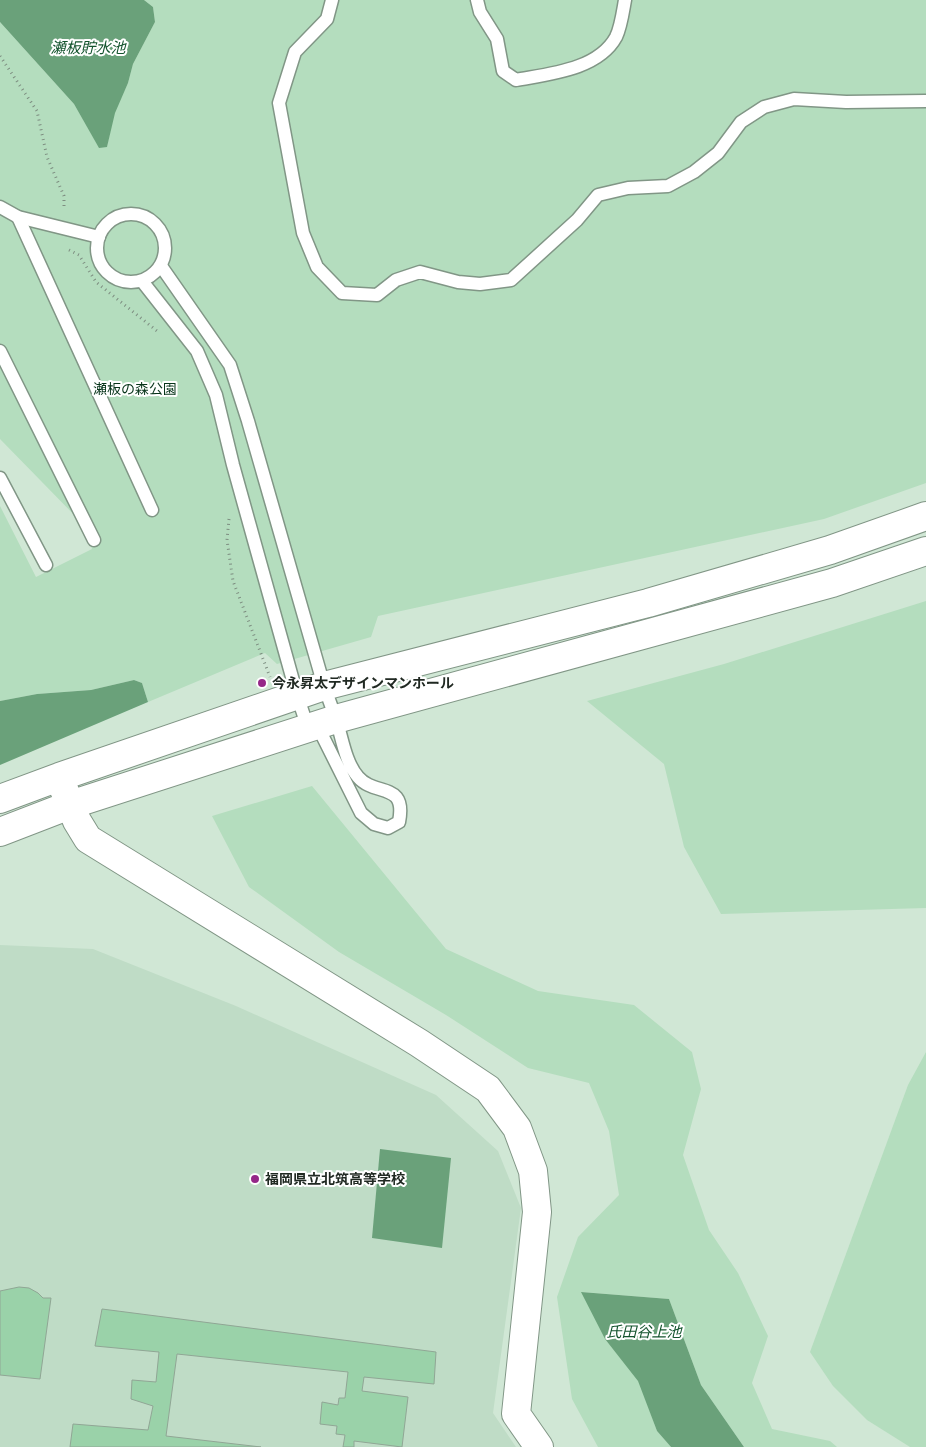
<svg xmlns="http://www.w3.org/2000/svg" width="926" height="1447" font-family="Quicksand,'Noto Sans JP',sans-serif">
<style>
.built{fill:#bfdcc6}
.green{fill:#b4ddbe}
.water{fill:#6aa17a}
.building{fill:#9ad2a9;stroke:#90a695}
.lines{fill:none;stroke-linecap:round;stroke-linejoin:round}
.lane-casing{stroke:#819686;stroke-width:15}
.secondary-casing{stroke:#819686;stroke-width:30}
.path{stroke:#7d8d80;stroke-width:3;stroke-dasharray:1 4;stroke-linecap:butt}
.lane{stroke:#fff;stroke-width:12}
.secondary{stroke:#fff;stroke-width:28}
.poi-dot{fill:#952788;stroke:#fff;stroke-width:2}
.labels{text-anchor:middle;stroke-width:4;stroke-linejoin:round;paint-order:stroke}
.park-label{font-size:14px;fill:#07341a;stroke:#fff}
.poi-label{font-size:14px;font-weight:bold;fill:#202922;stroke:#fff;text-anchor:start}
.water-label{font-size:15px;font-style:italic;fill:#13532d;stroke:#fff}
</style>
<rect width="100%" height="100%" fill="#d0e7d5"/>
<polygon class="built" points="0,945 93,949 236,1006 436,1095 498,1151 521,1208 493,1413 516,1447 0,1447"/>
<g class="green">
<polygon points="144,0 926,0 926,483 824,519 378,616 371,637 277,664 265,653 148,702 142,683 134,680 91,690 37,694 0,701 0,506 36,577 92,549 83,524 0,439 0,22 74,104 99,147 107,147 114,113 128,83 133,64 155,22 153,7"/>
<polygon points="926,601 926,908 721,914 684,847 664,764 587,701 724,664"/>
<polygon points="312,786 446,949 538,991 634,1005 692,1052 701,1089 683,1155 709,1230 738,1273 768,1336 752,1383 772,1429 830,1441 837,1447 744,1447 701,1385 669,1299 582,1292 605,1339 639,1381 657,1431 671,1447 598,1447 572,1399 557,1297 578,1237 619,1195 609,1131 589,1083 528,1068 446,1015 339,952 249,887 212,816"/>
<polygon points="926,1052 926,1447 910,1447 867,1420 833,1386 810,1352 908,1085"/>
</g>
<g class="water">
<polygon points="0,0 144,0 153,7 155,22 133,64 128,83 115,113 107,147 99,148 74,104 0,22"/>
<polygon points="134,680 142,683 148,702 0,765 0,701 37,694 91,690"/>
<polygon points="380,1149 451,1158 442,1248 372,1238"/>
<polygon points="581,1292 669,1299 701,1385 744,1447 671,1447 657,1431 638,1381 605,1339"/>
</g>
<g class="building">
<polygon points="19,1287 29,1288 38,1293 43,1298 51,1298 40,1379 0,1375 0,1291"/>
<polygon points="102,1309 436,1352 434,1384 364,1377 362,1391 408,1397 402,1447 354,1441 354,1447 343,1447 345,1435 336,1434 337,1426 320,1424 322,1402 338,1405 339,1398 345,1398 348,1372 177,1354 166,1436 261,1447 70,1447 73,1424 148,1430 153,1406 131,1399 132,1380 156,1382 159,1352 95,1346"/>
</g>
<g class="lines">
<g class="lane-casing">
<g id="lane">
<polyline points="332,0 327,19 295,52 279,103 303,233 317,267 342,293 377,295 396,280 420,272 458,282 480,284 511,280 577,220 598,195 628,188 668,186 694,172 718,153 741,122 764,107 794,99 846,102 926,101"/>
<path d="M477 0 480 12 497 39 503 71 516 80C548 74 598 70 616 37 621 27 623 11 625 0"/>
<polyline points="0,207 18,217 99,237"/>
<circle cx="131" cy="248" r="34"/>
<polyline points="18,217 152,510"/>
<path d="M161 266 230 365 248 421 324 686C328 697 332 708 336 719 342 737 345 762 358 777 375 797 407 781 399 822L388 828 374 824 361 813 317 725"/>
<polyline points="142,281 197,351 216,395 233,465 297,695 308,728"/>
<polyline points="0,351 94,540"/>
<polyline points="0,478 46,565"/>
</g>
</g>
<g class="secondary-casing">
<g id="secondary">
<polyline points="63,787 77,821 88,839 419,1043 488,1089 517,1128 533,1171 537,1212 516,1414 539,1447"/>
<polyline points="0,799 59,777 324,686 648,603 830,550 926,516"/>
<polyline points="0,832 70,805 336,719 832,583 926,551"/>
</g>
</g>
<g class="path">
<polyline points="0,56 37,111 47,157 64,196 64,209"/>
<polyline points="69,250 79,255 96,282 157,331"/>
<polyline points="229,519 227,540 233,581 270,677"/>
</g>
<use href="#lane" class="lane"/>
<use href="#secondary" class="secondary"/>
</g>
<g class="poi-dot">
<circle cx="262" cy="683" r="5"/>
<circle cx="255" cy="1179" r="5"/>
</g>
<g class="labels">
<g class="park-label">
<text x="135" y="394">瀬板の森公園</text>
</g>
<g class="poi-label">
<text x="272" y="688">今永昇太デザインマンホール</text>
<text x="265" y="1184">福岡県立北筑高等学校</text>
</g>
<g class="water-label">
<text x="88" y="53">瀬板貯水池</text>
<text x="644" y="1337">氏田谷上池</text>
</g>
</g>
</svg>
